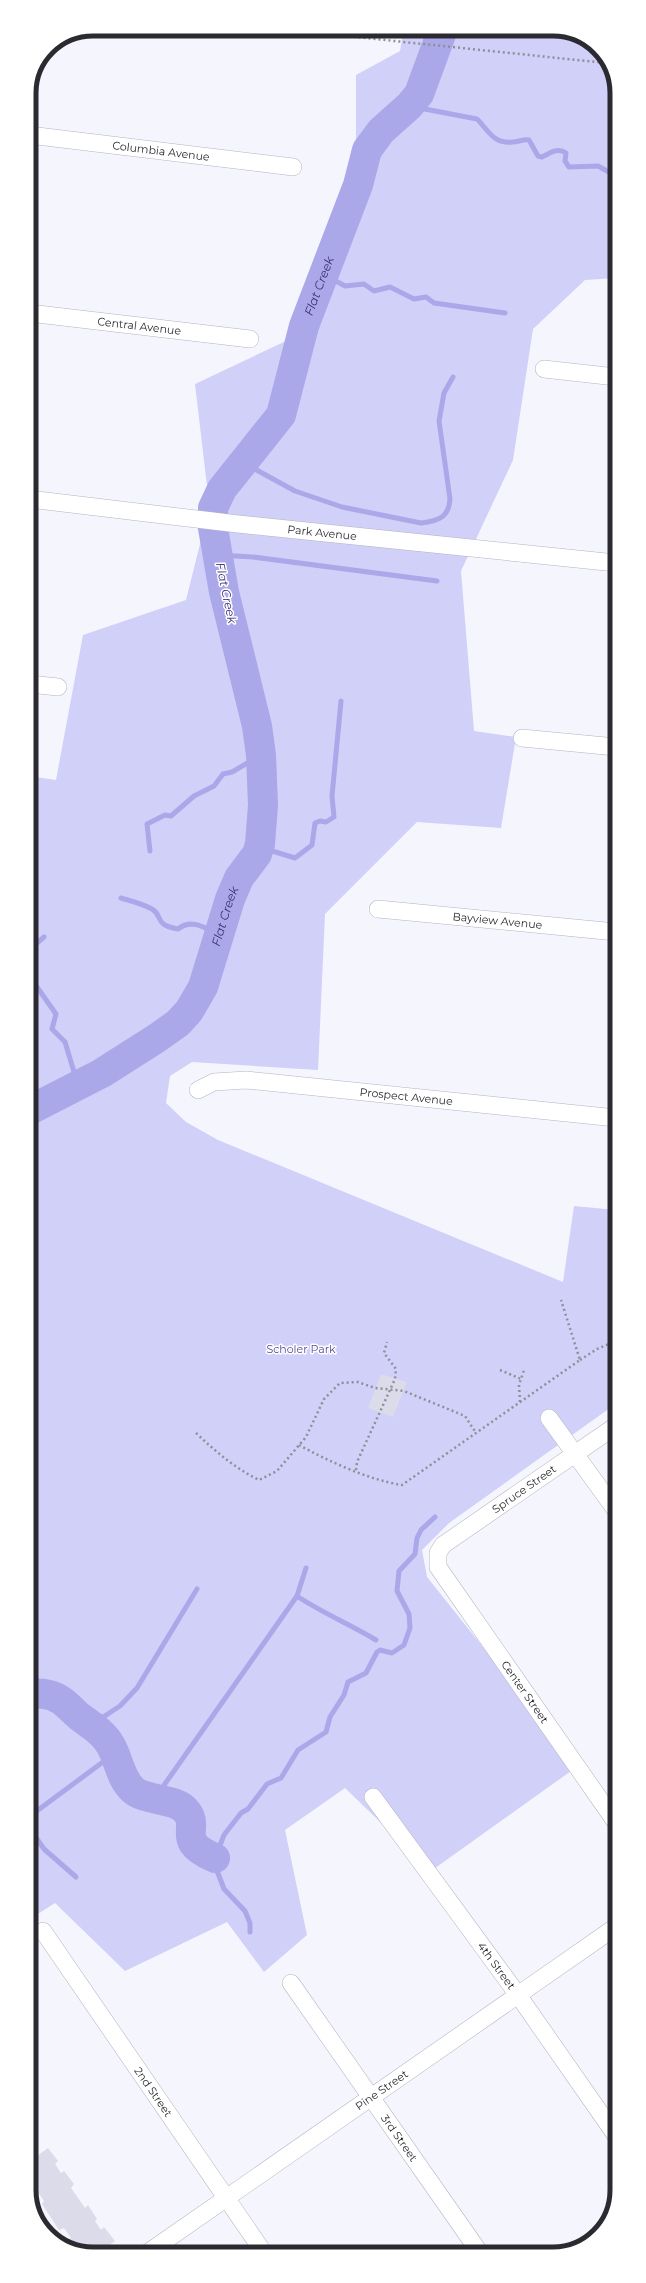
<svg xmlns="http://www.w3.org/2000/svg" width="646" height="2283" font-family="Montserrat,sans-serif">
<style>
.green{fill:#d0d0f9}
.lines{fill:none;stroke-linecap:round;stroke-linejoin:round}
.stream{stroke:#aaa8e8;stroke-width:5}
.river{stroke:#aaa8e8;stroke-width:30}
.building{fill:#dbdbea}
.minor-casing{stroke:#b4b4c3;stroke-width:18}
.path{stroke:#8f8f96;stroke-width:2.5;stroke-dasharray:2 3;stroke-linecap:butt}
.minor{stroke:#fff;stroke-width:17}
.labels{text-anchor:middle;stroke-width:3;stroke-linejoin:round;paint-order:stroke}
.street-label{font-size:11px;fill:#2a2a30;stroke:#fff}
.park-label{font-size:11px;fill:#534a98;stroke:#fff}
.water-label{font-size:12px;font-style:italic;fill:#3a2f79;stroke:#fff}
.rim{fill:none;stroke:#2a2a30;stroke-width:5}
</style>
<rect width="100%" height="100%" fill="#f5f5fe"/>
<polygon class="green" points="404,29 561,30 595,45 616,81 616,278 585,280 533,329 513,460 461,571 474,731 516,737 501,828 417,822 325,914 318,1070 192,1062 170,1076 166,1103 186,1122 218,1140 563,1282 574,1206 616,1210 617,1403 449,1523 422,1550 427,1577 578,1766 431,1871 345,1788 285,1830 307,1935 264,1972 227,1922 125,1971 55,1903 30,1919 29,776 56,780 83,635 186,600 202,536 207,486 195,384 286,341 356,154 356,75 400,51"/>
<g class="lines">
<g class="stream">
<path d="M409 106 477 119C489 131 493 144 513 142 518 142 523 139 529 140L538 156 542 157C550 153 558 147 566 153L565 161 569 167 598 166 616 176"/>
<polyline points="323,274 345,286 364,284 374,291 390,287 414,299 426,297 434,303 505,313"/>
<path d="M242 462 295 491 342 507 421 523C439 521 449 517 450 499L439 421 444 393 453 377"/>
<polyline points="218,555 253,557 437,581"/>
<polyline points="259,847 295,858 312,845 315,823 320,821 326,822 334,817 332,796 341,701"/>
<polyline points="150,851 147,824 165,815 171,816 194,796 214,786 223,774 232,772 261,755"/>
<path d="M121 898C131 901 143 904 152 909 164 916 153 925 178 929 192 918 205 928 219 935"/>
<polyline points="30,949 44,937"/>
<polyline points="30,977 56,1014 52,1029 65,1042 78,1085"/>
<path d="M297 1596C322 1613 350 1624 376 1640"/>
<polyline points="91,1725 120,1706 137,1688 197,1589"/>
<polyline points="155,1798 297,1596 306,1568"/>
<polyline points="30,1816 115,1753"/>
<polyline points="30,1829 44,1849 76,1877"/>
<polyline points="250,1932 250,1923 245,1911 224,1889 216,1868 215,1858 224,1835 241,1813 248,1809 267,1784 281,1778 298,1750 326,1732 330,1717 344,1695 348,1682 366,1673 377,1652 380,1650 392,1653 404,1645 410,1628 409,1614 397,1591 399,1571 415,1554 417,1538 421,1530 435,1517"/>
</g>
<g class="river">
<path id="s1" d="M30 1110 102 1073 157 1038 178 1023 189 1011 203 987 230 899 239 878 257 854 260 844 263 805 261 755 257 726 224 592 213 528V508L222 489 281 415 304 326 358 185 367 150 381 131 409 106 419 94 443 29"/>
<path d="M30 1694C39 1693 49 1694 57 1698 66 1702 72 1711 80 1717 92 1726 104 1733 111 1746 119 1760 120 1778 133 1790 145 1801 176 1798 186 1811 201 1828 174 1841 215 1858"/>
</g>
</g>
<g class="building">
<polygon points="381,1374 407,1382 393,1417 368,1408"/>
<polygon points="48,2148 58,2161 55,2164 61,2173 64,2171 74,2184 71,2188 85,2208 88,2205 97,2219 95,2221 101,2230 104,2227 115,2241 97,2254 89,2254 72,2247 67,2240 71,2238 64,2228 59,2230 42,2204 44,2201 38,2192 34,2193 30,2187 30,2161"/>
</g>
<g class="lines">
<g class="minor-casing">
<g id="minor">
<path id="s2" d="M29 135 293 167"/>
<path id="s3" d="M29 313 250 339"/>
<polyline points="544,369 616,377"/>
<path id="s4" d="M29 499 238 524 616 563"/>
<polyline points="29,684 58,687"/>
<polyline points="522,738 616,747"/>
<path id="s5" d="M378 909 616 932"/>
<path id="s6" d="M198 1090 214 1082 246 1080 616 1118"/>
<polyline points="549,1418 617,1512"/>
<path id="s7" d="M617 1425 443 1545 438 1553V1567L617 1824"/>
<path id="s8" d="M373 1797 518 1995 617 2137"/>
<path id="s9" d="M43 1931 264 2253"/>
<path id="s10" d="M291 1983 480 2253"/>
<path id="s11" d="M146 2254 617 1926"/>
</g>
</g>
<g class="path">
<polyline points="279,29 606,63"/>
<polyline points="580,1360 597,1349 616,1341"/>
<polyline points="500,1370 521,1379"/>
<polyline points="520,1402 519,1385 524,1370"/>
<path d="M196 1433C216 1452 235 1468 259 1480L277 1471 306 1437 324 1399 340 1383 358 1382 375 1388 404 1391 465 1416 476 1433"/>
<path d="M299 1445C328 1461 369 1480 402 1485L580 1360 561 1300"/>
<polyline points="356,1470 357,1462 395,1379 396,1369 384,1353 387,1342"/>
</g>
<use href="#minor" class="minor"/>
</g>
<g class="labels">
<g class="street-label">
<text dy="4" stroke="none"><textPath href="#s2" startOffset="133">Columbia Avenue</textPath></text>
<text dy="4" stroke="none"><textPath href="#s3" startOffset="111">Central Avenue</textPath></text>
<text dy="4" stroke="none"><textPath href="#s4" startOffset="295">Park Avenue</textPath></text>
<text dy="4" stroke="none"><textPath href="#s5" startOffset="120">Bayview Avenue</textPath></text>
<text dy="4" stroke="none"><textPath href="#s6" startOffset="211">Prospect Avenue</textPath></text>
<text transform="translate(524 1489) rotate(-35)" y="4">Spruce Street</text>
<text dy="4" stroke="none"><textPath href="#s7" startOffset="387">Center Street</textPath></text>
<text dy="4" stroke="none"><textPath href="#s8" startOffset="209">4th Street</textPath></text>
<text dy="4" stroke="none"><textPath href="#s11" startOffset="287">Pine Street</textPath></text>
<text dy="4" stroke="none"><textPath href="#s9" startOffset="195">2nd Street</textPath></text>
<text dy="4" stroke="none"><textPath href="#s10" startOffset="189">3rd Street</textPath></text>
</g>
<g class="park-label">
<text x="301" y="1353">Scholer Park</text>
</g>
<g class="water-label">
<text dy="4" stroke="none"><textPath href="#s1" startOffset="963">Flat Creek</textPath></text>
<text transform="translate(226 593) rotate(78)" y="4">Flat Creek</text>
<text dy="4" stroke="none"><textPath href="#s1" startOffset="290">Flat Creek</textPath></text>
</g>
</g>
<path d="M0 0H646V2283H0ZM93 36H553A57 57 0 0 1 610 93V2190A57 57 0 0 1 553 2247H93A57 57 0 0 1 36 2190V93A57 57 0 0 1 93 36Z" fill="#fff" fill-rule="evenodd"/>
<path class="rim" d="M93 36H553A57 57 0 0 1 610 93V2190A57 57 0 0 1 553 2247H93A57 57 0 0 1 36 2190V93A57 57 0 0 1 93 36Z"/>
</svg>
